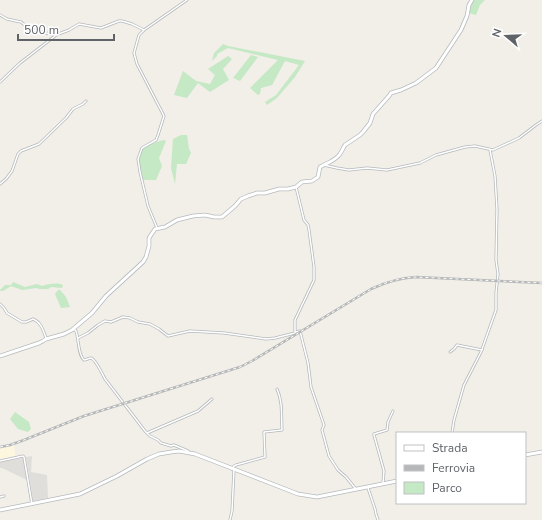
<svg xmlns="http://www.w3.org/2000/svg" width="542" height="520" font-family="'Nunito Sans',sans-serif">
<style>
.commercial{fill:#fef7e0}
.industrial{fill:#e0deda}
.green{fill:#c5e8c5}
.lines{fill:none;stroke-linecap:round;stroke-linejoin:round}
.street-casing{stroke:#b5b8bc;stroke-width:3}
.secondary-casing{stroke:#b6babf;stroke-width:4.5}
.street{stroke:#fff;stroke-width:1.5}
.secondary{stroke:#fff;stroke-width:3}
.rail-casing{stroke:#b6b7b8;stroke-width:2.5}
.rail{stroke:#fff;stroke-width:1;stroke-dasharray:3;stroke-linecap:butt}
</style>
<rect width="100%" height="100%" fill="#f1efe8"/>
<polygon class="commercial" points="14,445 15,456 0,459 0,449"/>
<g class="industrial">
<polygon points="32,456 31,472 47,475 48,498 33,501 26,457"/>
<polygon points="23,458 27,480 2,468 0,468 0,462"/>
</g>
<g class="green">
<polygon points="474,0 485,0 480,5 476,15 469,13 472,4"/>
<polygon points="223,44 228,46 305,61 295,77 277,98 267,105 265,102 276,95 299,65 285,61 272,85 261,88 260,94 258,95 250,88 278,60 228,48 217,54 217,56 212,61 214,53"/>
<polygon points="251,55 258,57 240,81 233,78"/>
<polygon points="228,56 232,59 223,69 229,80 210,92 198,83 187,98 174,95 183,71 196,81 210,84 215,75 208,69"/>
<polygon points="181,135 187,135 189,149 191,153 186,164 177,164 175,184 171,168 173,139"/>
<path d="M164 140 166 141 159 158 162 166 156 180H143C142 174 138 167 138 161 138 147 153 143 164 140Z"/>
<path d="M13 282 25 287 37 284 42 286C49 284 56 282 63 285L62 288 51 287 48 289H40L36 288 22 290 11 286 3 291H0V290L5 285H11Z"/>
<polygon points="58,290 60,290 66,297 70,307 61,308 55,294"/>
<polygon points="15,412 29,422 31,429 28,432 18,429 10,419"/>
</g>
<g class="lines">
<g class="street-casing">
<g id="street">
<polyline points="0,15 7,19 21,22 26,26 36,31 56,35 69,30 79,24 101,28 119,21 122,21 132,24 144,30 187,0"/>
<polyline points="144,30 139,35 134,53 137,64 164,116 158,135 156,140 142,148 138,159 140,172 148,206 157,228"/>
<polyline points="0,82 20,63 55,36"/>
<polyline points="324,165 337,168 349,170 367,168 387,170 420,163 436,155 465,147 475,146 493,150 519,138 536,125 542,121"/>
<polyline points="0,184 6,179 12,171 18,154 21,151 39,144 66,118 73,109 83,104 86,101"/>
<polyline points="296,187 304,220 308,225 309,230 314,267 314,280 295,320 295,332 300,331 308,363 311,387 324,425 322,430 329,456 338,470 346,477 355,488"/>
<path d="M0 304 4 308 7 313 22 322H26L33 319C41 322 43 330 46 338"/>
<path d="M74 329 76 331C79 340 78 355 84 360 86 360 89 358 91 358 95 359 103 375 105 379L145 431 150 436 158 440 161 443 171 446 174 445 188 451"/>
<polyline points="78,338 88,333 98,325 105,321 111,322 123,317 130,318 138,322 150,324 159,329 168,336 190,331 224,333 266,339 275,338 295,333"/>
<polyline points="450,352 454,349 457,345 482,350"/>
<polyline points="147,433 198,411 212,399"/>
<polyline points="452,433 454,420 464,385 481,352 496,310 496,293 498,274 496,260 497,209 495,176 490,150"/>
<polyline points="0,461 23,456 24,457 32,504"/>
<path d="M232 469 234 466 236 465 265 457 264 432 282 430V429C281 415 283 402 277 389"/>
<polyline points="383,483 384,471 374,435 374,434 387,430 388,422 393,411"/>
<polyline points="368,488 375,509 376,514 378,520"/>
<polyline points="0,497 4,496"/>
<polyline points="230,520 232,511 234,470"/>
</g>
</g>
<g class="secondary-casing">
<g id="secondary">
<path d="M0 356 39 343 43 341 46 339 64 334 72 330 92 313 106 296 143 262 146 257 149 246V238L155 229 165 227 177 220 193 216 205 215 214 217H222L235 206 241 199 248 196 257 193H265L279 189H288L296 187 302 182 312 181 318 177 320 167C327 163 335 161 340 154 342 151 343 148 345 145L360 135 363 132 370 123 373 114 389 96 391 93 401 90 416 83 436 68 461 30 467 16 469 5 472 0"/>
<polyline points="525,455 542,452"/>
<polyline points="0,510 80,494 117,476 147,459 159,454 171,452 179,451 195,454 298,494 317,497 397,481"/>
</g>
</g>
<use href="#street" class="street"/>
<use href="#secondary" class="secondary"/>
<g class="rail-casing">
<path id="rail" d="M0 447 10 445 24 440 84 416 240 367 252 361 371 289C386 282 400 278 416 277L542 283"/>
</g>
<use href="#rail" class="rail"/>
</g>
<rect x="396" y="432" width="130" height="72" fill="#ffffff" stroke="#bfc1c3"/>
<rect x="404" y="445" width="20" height="6" fill="#ffffff" stroke="#bfc1c3"/>
<text x="432" y="452" font-size="12" fill="#5f6368">Strada</text>
<rect x="404" y="465" width="20" height="6" fill="#b6b7b8" stroke="#bfc1c3"/>
<text x="432" y="472" font-size="12" fill="#5f6368">Ferrovia</text>
<rect x="404" y="482" width="20" height="12" fill="#c5e8c5" stroke="#bfc1c3"/>
<text x="432" y="492" font-size="12" fill="#5f6368">Parco</text>
<g transform="translate(506 36) rotate(289)" stroke="#ffffff" stroke-width="3" paint-order="stroke">
<path d="M0-3L7 15L0 10L-7 15Z" fill="#5f6368"/>
<text y="-6" font-size="11" font-weight="bold" text-anchor="middle" fill="#5f6368">N</text>
</g>
<path d="M18 34v6h96v-6" fill="none" stroke="#5f6368" stroke-width="2"/>
<text x="24" y="34" font-size="12" fill="#5f6368" stroke="#ffffff" stroke-width="3" paint-order="stroke">500 m</text>
</svg>
